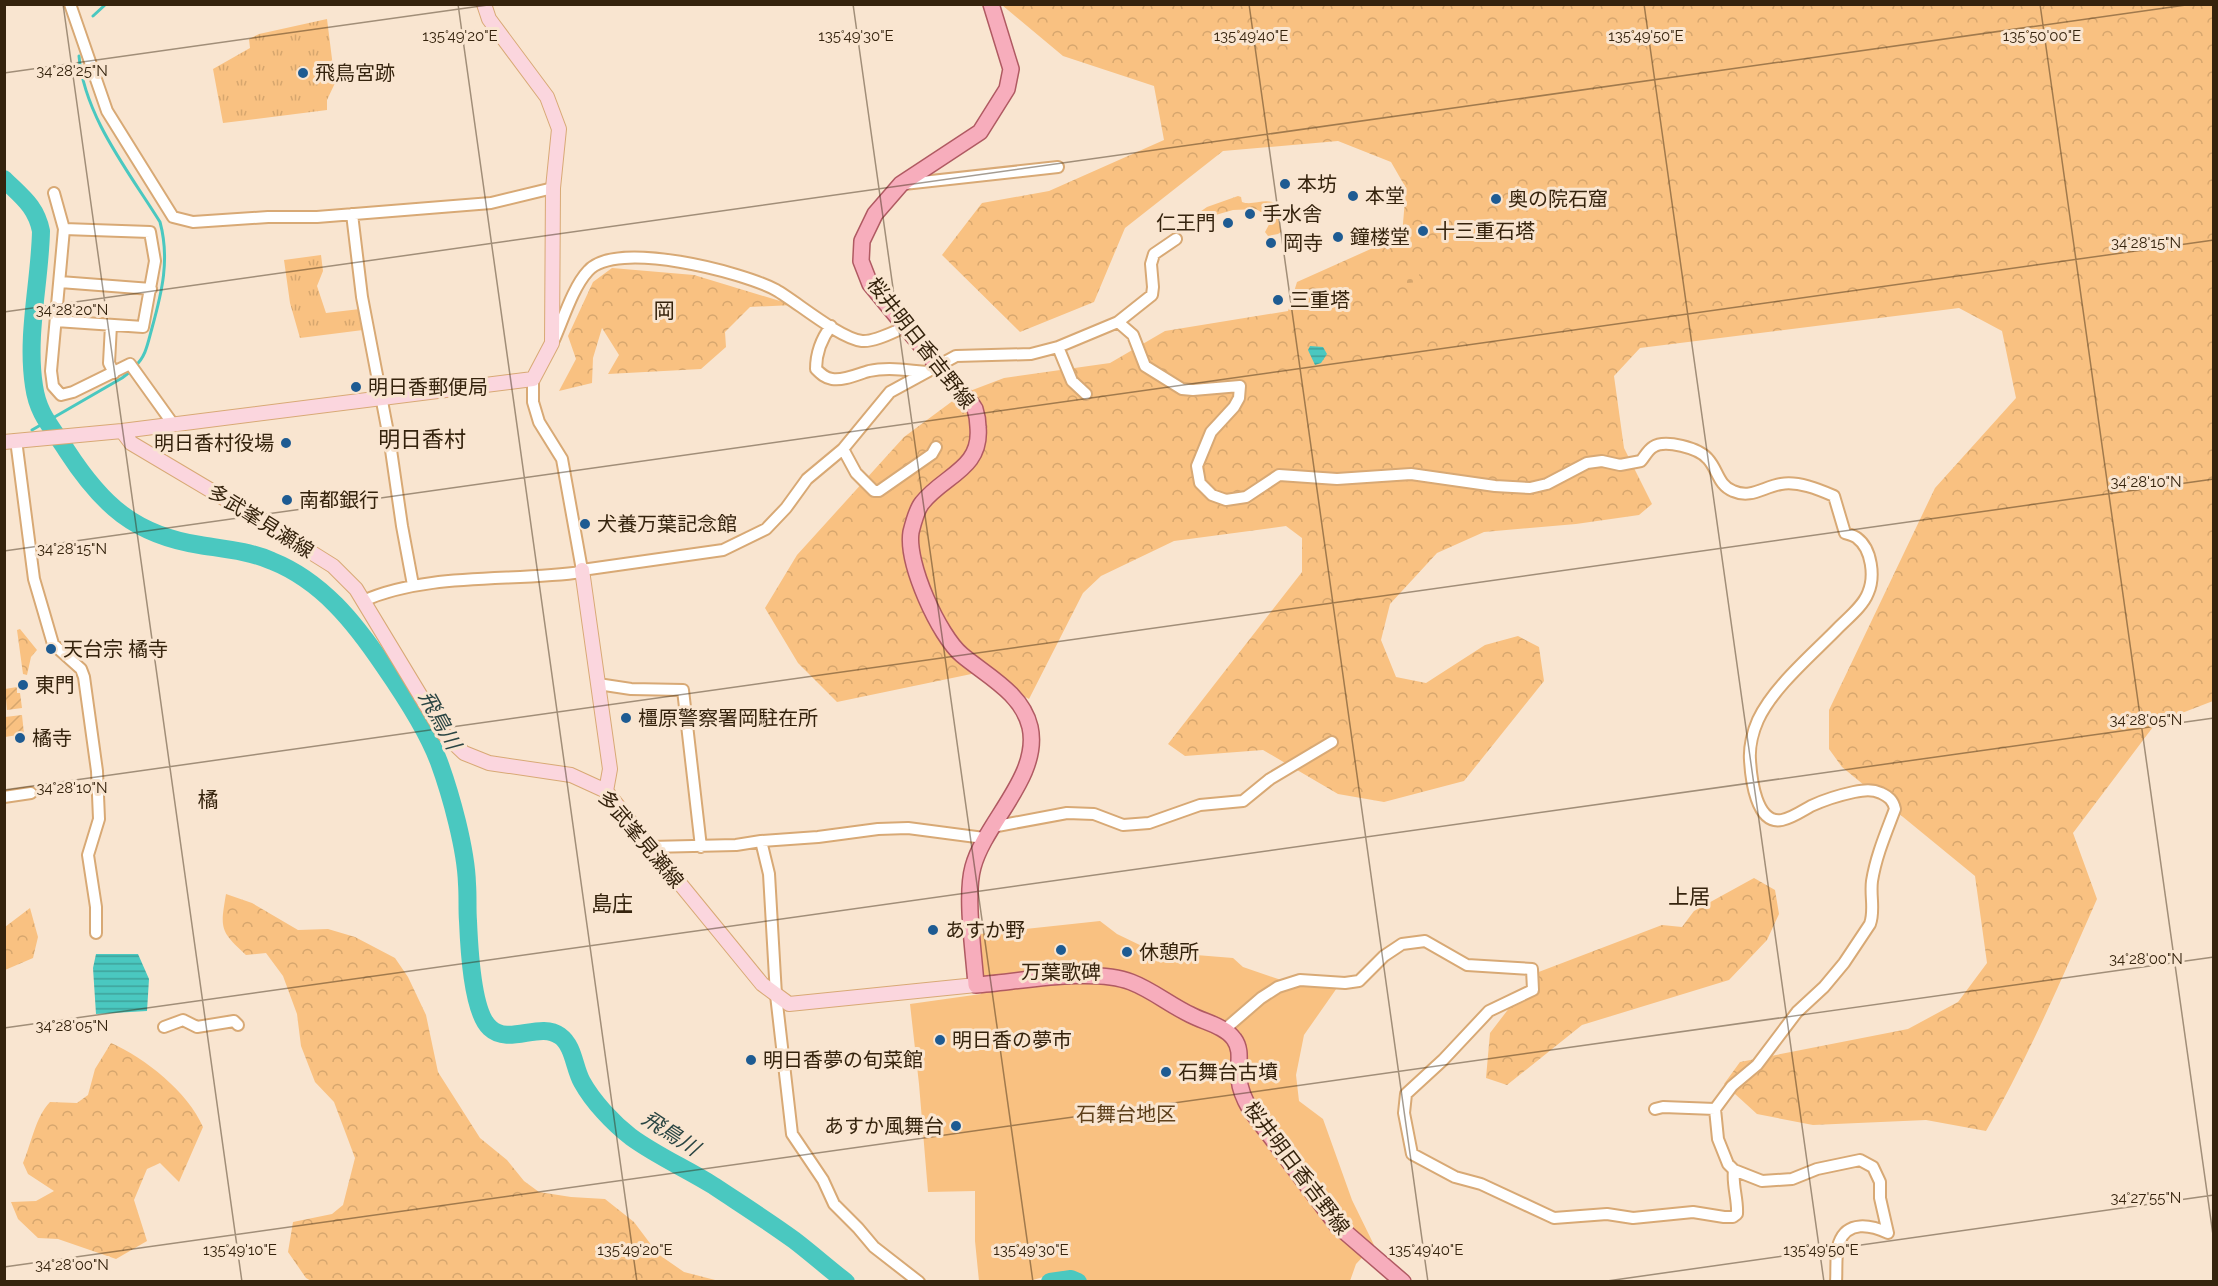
<svg xmlns="http://www.w3.org/2000/svg" width="2218" height="1286" viewBox="0 0 2218 1286" font-family="Raleway,'Noto Sans JP',sans-serif">
<style>
.grass{fill:url(#grass-tufts)}
.forest{fill:url(#forest-crowns)}
.cemetery{fill:url(#cemetery-stones)}
.park{fill:#f9c181}
.garden{fill:url(#garden-furrows)}
.water{fill:url(#water-rules)}
.lines{fill:none;stroke-linecap:round;stroke-linejoin:round}
.stream{stroke:#4ac8c0;stroke-width:3}
.river{stroke:#4ac8c0;stroke-width:18}
.street-casing{stroke:#d8a975;stroke-width:14}
.secondary-casing{stroke:#d8a975;stroke-width:16}
.primary-casing{stroke:#b05a62;stroke-width:18}
.street{stroke:#fff;stroke-width:10}
.secondary{stroke:#fbd6de;stroke-width:14}
.primary{stroke:#f7adbc;stroke-width:15}
.primary-bridge-casing{stroke:#b05a62;stroke-width:18;stroke-linecap:butt}
.primary-bridge{stroke:#f7adbc;stroke-width:15}
.ticks{fill:none;stroke:#35230d;stroke-width:1.5;stroke-opacity:0.45}
.poi-dot{fill:#1e5b92;stroke:#f9e5d0;stroke-width:2}
.labels{text-anchor:middle;dominant-baseline:central;stroke-width:6;stroke-linejoin:round;paint-order:stroke}
.poi-label{font-size:20px;fill:#35230d;stroke:#f9e5d0;text-anchor:start}
.street-label{font-size:20px;fill:#35230d;stroke:#f9e5d0}
.park-label{font-size:20px;fill:#5e401b;stroke:#f9e5d0}
.neighbourhood-label{font-size:21px;fill:#35230d;stroke:#f9e5d0}
.water-label{font-size:21px;font-style:italic;fill:#2a4543;stroke:#f9e5d0}
.quarter-label{font-size:22px;fill:#35230d;stroke:#f9e5d0}
.ticks-label{font-size:15px;text-anchor:middle;fill:#35230d;stroke:#f9e5d0;stroke-width:6;stroke-linejoin:round;paint-order:stroke}
</style>
<defs>
<pattern id="grass-tufts" width="24" height="20" patternUnits="userSpaceOnUse" patternTransform="scale(1.5)"><rect width="24" height="20" fill="#f9c181"/><path d="M3 7l-1-3M5 7V3M7 7l1-3M15 17l-1-3M17 17v-4M19 17l1-3" fill="none" stroke="#d6a66e"/></pattern>
<pattern id="forest-crowns" width="20" height="18" patternUnits="userSpaceOnUse" patternTransform="scale(1.5)"><rect width="20" height="18" fill="#f9c181"/><path d="M2 6a3 3 0 1 1 6 0M12 15a3 3 0 1 1 6 0" fill="none" stroke="#d6a66e"/></pattern>
<pattern id="cemetery-stones" width="16" height="16" patternUnits="userSpaceOnUse" patternTransform="scale(1.5)"><rect width="16" height="16" fill="#f9c181"/><path d="M2 7V4a2 2 0 0 1 4 0v3zM10 15v-3a2 2 0 0 1 4 0v3z" fill="#d6a66e"/></pattern>
<pattern id="garden-furrows" width="10" height="10" patternUnits="userSpaceOnUse" patternTransform="scale(1.5)"><rect width="10" height="10" fill="#f9c181"/><path d="M-1 1l2-2M0 10L10 0M9 11l2-2" fill="none" stroke="#d6a66e"/></pattern>
<pattern id="water-rules" width="6" height="5" patternUnits="userSpaceOnUse" patternTransform="scale(1.5)"><rect width="6" height="5" fill="#4ac8c0"/><path d="M0 2.5h6" fill="none" stroke="#3ea29a"/></pattern>
</defs>
<rect width="100%" height="100%" fill="#f9e5d0"/>
<path class="grass" d="M327,19L335,83L327,100V110L223,123L213,69L250,48L249,39L259,34Z
M321,255L323,271L317,286L326,313L360,309L363,330L300,338L290,303L284,260Z"/>
<path class="forest" d="M1002,5H2213V701L2156,723L2073,833L2097,899C2062,978 2029,1056 1986,1131L1926,1120L1813,1125L1757,1114L1724,1084L1740,1062L1908,1029L1958,1002L1987,963L1975,876L1842,767L1829,749V710L1935,488L2016,398L2002,331L1959,308L1640,348L1614,376L1624,448L1652,504L1639,515L1576,524L1484,532L1437,553L1390,604L1381,640L1396,677L1426,683L1485,645L1518,636L1539,647L1544,681L1464,781L1384,802L1338,794L1263,750L1185,756L1168,744L1302,572V538L1286,526L1174,541L1101,576L1083,593L1029,699L981,672L837,702L798,663L765,608L797,555L904,437L962,394L1004,378L1110,363L1165,331L1288,311L1297,282L1402,235L1406,188L1391,162L1338,141L1223,151L1125,228L1094,302L1020,332L942,255L982,203L1049,191L1164,140L1154,86L1063,56Z
M1238,196L1241,197L1242,202C1252,206 1264,198 1275,203L1281,232L1278,234L1268,236L1265,232L1272,219L1256,209L1233,210L1198,220L1195,219L1194,216L1207,207Z
M612,268L694,275L793,305L750,307L725,332L726,347L701,369L608,374L619,355L602,328L593,358L592,383L559,391L576,359L568,336L593,282Z
M20,629L37,650L31,657L27,675L23,674L17,630Z
M1754,878L1775,890L1779,914L1767,940L1729,980L1582,1025L1507,1085L1486,1078L1490,1033L1536,973L1662,925L1682,927L1694,911Z
M226,894L252,903L298,930L328,929L355,937L395,958L408,977L426,1015L438,1072L480,1138L507,1160L524,1181L539,1192L571,1197L605,1199L634,1222L658,1254L684,1272L719,1281L313,1282L306,1278L288,1252L293,1222L332,1214L343,1205L355,1158L334,1102L315,1082L301,1046L297,1014L283,976L266,953L246,955C220,931 220,929 226,894Z
M30,908L38,937L33,958L5,970V927Z
M111,1043C145,1058 188,1092 203,1127L179,1182L160,1163L147,1169L134,1200L147,1241L116,1259L58,1239L38,1238L18,1219L11,1202L36,1201L54,1191L28,1174L23,1163C32,1142 35,1118 50,1102L77,1103L88,1095L95,1069Z"/>
<path class="cemetery" d="M1418,267L1420,282L1407,283L1406,269Z"/>
<path class="park" d="M1100,921L1117,934L1146,948L1183,947L1196,955L1233,958L1243,967L1284,981L1339,985L1304,1035L1296,1075L1299,1101L1323,1119L1352,1200L1374,1245L1356,1264L1350,1281L1090,1282L1075,1274H1054L1029,1281H979L975,1241V1191L928,1192L919,1084L910,1004L981,994L978,945L980,934Z"/>
<path class="garden" d="M17,687V693H20L22,708L7,710L5,689Z
M22,715L24,734L5,737V717Z"/>
<path class="water" d="M1310,346L1323,347L1327,354L1321,363L1315,365L1308,350Z
M96,954H138L149,979L147,1011L96,1014L93,968Z"/>
<g class="lines">
<path class="stream" d="M93,16L106,4
M79,56C84,116 129,172 160,222C170,259 162,292 152,328C148,342 146,357 135,366
M32,430L122,378L131,371"/>
<path class="river" d="M4,179C22,197 36,206 41,231C40,282 26,335 34,386C38,415 52,427 67,451C102,505 135,535 200,545C225,549 249,551 272,561C322,581 355,623 384,666C402,692 428,732 439,762C451,795 466,849 467,884C468,897 467,909 468,921C469,945 472,1012 490,1028C509,1046 540,1021 560,1036C574,1046 574,1068 582,1082C593,1102 613,1123 631,1137C657,1156 687,1169 714,1186C741,1204 768,1221 794,1240C811,1253 828,1268 846,1282
M1050,1282L1071,1279L1078,1282"/>
<defs>
<path id="street" d="M70,4L107,111L173,217L193,222L268,217H317L491,203L553,188
M904,184L1058,167
M54,193L64,229L51,371L53,386L61,395L73,392L130,364L173,424
M352,214L362,297L390,443L402,526L413,585
M60,282L151,289
M56,321L143,327L155,261L150,232L64,229
M1118,322L1133,335L1145,366L1182,389L1193,390L1240,386L1239,398L1234,407L1211,432L1197,466L1200,483L1212,495L1226,500L1246,497L1279,475L1337,479L1411,474L1495,486L1530,488L1547,484L1587,463L1602,461L1620,465L1641,461C1645,456 1648,450 1653,447C1665,439 1699,448 1708,459C1718,470 1718,485 1733,491C1751,499 1763,487 1781,484C1798,481 1818,489 1834,496L1845,533C1848,534 1855,536 1857,538C1872,549 1875,577 1868,593C1863,606 1849,617 1839,627C1813,654 1774,686 1758,720C1753,731 1749,747 1750,760C1751,778 1756,825 1782,820C1792,818 1802,811 1811,806C1824,800 1840,795 1854,792C1864,790 1872,789 1881,793C1889,797 1893,800 1895,809C1886,833 1876,856 1872,881C1870,896 1875,910 1870,924L1844,963L1824,987L1797,1012L1757,1065L1732,1086L1715,1109L1718,1139L1728,1164L1734,1170L1762,1181L1792,1179L1817,1169L1860,1160L1873,1167L1880,1182V1198L1888,1233C1871,1225 1847,1220 1839,1243C1835,1254 1837,1270 1836,1282
M111,325L109,363L114,373
M831,326C822,338 816,353 816,369C821,374 825,378 832,379C844,381 858,374 869,371C887,367 908,370 926,372
M554,340C563,320 573,287 588,271C615,239 743,272 776,290C797,302 839,338 862,341C875,342 893,332 905,327
M1058,347L1072,381L1086,394
M533,379V402L539,422L562,459L582,570L723,550L766,529L786,508L807,479L843,449L890,392L956,356L1031,354L1058,347L1118,322L1152,295L1153,287L1151,264L1154,254L1176,239
M16,440L34,579L44,613L53,644L81,669L84,677L97,771L99,819L88,855L96,907V933
M843,449L856,473L874,491H879L932,454L936,447
M363,601C428,572 512,582 582,572
M598,684L631,689L683,690L701,847
M4,797L31,793
M992,827L1067,813L1094,814L1123,825L1149,823L1200,805L1243,801L1270,779L1332,742
M761,841L769,874L776,995L792,1134L823,1180L834,1204L858,1228L874,1247L919,1282
M650,847L736,845L761,841L818,837L878,829L908,828L984,838
M164,1027L183,1020L197,1027L234,1021L238,1025
M1224,1030L1261,998L1278,987L1300,980L1345,983L1359,981L1384,956L1402,944L1425,941L1467,965L1532,969L1533,990L1489,1011L1443,1060L1406,1094L1404,1113L1412,1154L1455,1177L1481,1184L1554,1218L1607,1214L1633,1218L1693,1212L1724,1217H1733L1737,1214C1738,1199 1732,1185 1734,1170
M1655,1109L1663,1107L1715,1109"/>
<path id="secondary" d="M122,431L131,443L237,506L333,566L356,589L443,733L464,753L489,763L571,775L606,791L650,847L762,984L789,1004L976,985
M4,442L122,431L533,379L552,343L553,188L559,129L547,97L489,19L484,4
M582,570L610,769L606,791"/>
<path id="primary" d="M932,359L870,284L861,261L862,241L875,214L901,184L980,132L1007,89L1011,69L991,4
M951,382C959,390 970,400 975,409C977,415 978,422 978,427C982,469 944,475 922,503C917,509 913,524 911,532C906,563 939,636 962,655C987,676 1022,693 1030,727C1041,776 985,822 973,867C965,896 974,954 976,985C1018,982 1093,967 1131,982C1152,990 1170,1005 1191,1015C1204,1022 1225,1026 1234,1039C1243,1051 1237,1065 1239,1079C1240,1090 1244,1099 1250,1109L1337,1225L1403,1282"/>
</defs>
<use href="#street" class="street-casing"/>
<use href="#secondary" class="secondary-casing"/>
<use href="#primary" class="primary-casing"/>
<use href="#street" class="street"/>
<use href="#secondary" class="secondary"/>
<use href="#primary" class="primary"/>
<defs>
<path id="primary-bridge" d="M932,359L951,382"/>
</defs>
<use href="#primary-bridge" class="primary-bridge-casing"/>
<use href="#primary-bridge" class="primary-bridge"/>
</g>
<path class="ticks" d="M63,4L242,1282M458,4L637,1282M853,4L1033,1282M1249,4L1428,1282M1644,4L1824,1282M2040,4L2214,1242M4,73L495,4M4,312L2193,4M4,551L2214,240M4,790L2214,479M4,1028L2214,718M4,1267L2214,957M1600,1282L2214,1195"/>
<g class="poi-dot">
<circle cx="303" cy="73" r="6"/>
<circle cx="1285" cy="184" r="6"/>
<circle cx="1353" cy="196" r="6"/>
<circle cx="1496" cy="199" r="6"/>
<circle cx="1250" cy="214" r="6"/>
<circle cx="1228" cy="223" r="6"/>
<circle cx="1423" cy="231" r="6"/>
<circle cx="1338" cy="237" r="6"/>
<circle cx="1271" cy="243" r="6"/>
<circle cx="1278" cy="300" r="6"/>
<circle cx="356" cy="387" r="6"/>
<circle cx="286" cy="443" r="6"/>
<circle cx="287" cy="500" r="6"/>
<circle cx="585" cy="524" r="6"/>
<circle cx="51" cy="649" r="6"/>
<circle cx="23" cy="685" r="6"/>
<circle cx="626" cy="718" r="6"/>
<circle cx="20" cy="738" r="6"/>
<circle cx="933" cy="930" r="6"/>
<circle cx="1061" cy="950" r="6"/>
<circle cx="1127" cy="952" r="6"/>
<circle cx="940" cy="1040" r="6"/>
<circle cx="751" cy="1060" r="6"/>
<circle cx="1166" cy="1072" r="6"/>
<circle cx="956" cy="1126" r="6"/>
</g>
<g class="labels">
<g class="poi-label">
<text x="315" y="73">飛鳥宮跡</text>
<text x="1297" y="184">本坊</text>
<text x="1365" y="196">本堂</text>
<text x="1508" y="199">奥の院石窟</text>
<text x="1262" y="214">手水舎</text>
<text x="1216" y="223" text-anchor="end">仁王門</text>
<text x="1435" y="231">十三重石塔</text>
<text x="1350" y="237">鐘楼堂</text>
<text x="1283" y="243">岡寺</text>
<text x="1290" y="300">三重塔</text>
<text x="368" y="387">明日香郵便局</text>
<text x="274" y="443" text-anchor="end">明日香村役場</text>
<text x="299" y="500">南都銀行</text>
<text x="597" y="524">犬養万葉記念館</text>
<text x="63" y="649">天台宗 橘寺</text>
<text x="35" y="685">東門</text>
<text x="638" y="718">橿原警察署岡駐在所</text>
<text x="32" y="738">橘寺</text>
<text x="945" y="930">あすか野</text>
<text x="1139" y="952">休憩所</text>
<text x="1061" y="972" text-anchor="middle">万葉歌碑</text>
<text x="952" y="1040">明日香の夢市</text>
<text x="763" y="1060">明日香夢の旬菜館</text>
<text x="1178" y="1072">石舞台古墳</text>
<text x="944" y="1126" text-anchor="end">あすか風舞台</text>
</g>
<g class="street-label">
<text transform="translate(921 343) rotate(52)">桜井明日香吉野線</text>
<text transform="translate(261 521) rotate(32)">多武峯見瀬線</text>
<text transform="translate(641 839) rotate(50)">多武峯見瀬線</text>
<text transform="translate(1297 1168) rotate(53)">桜井明日香吉野線</text>
</g>
<g class="park-label">
<text x="1126" y="1114">石舞台地区</text>
</g>
<g class="neighbourhood-label">
<text x="664" y="310">岡</text>
<text x="208" y="799">橘</text>
<text x="1689" y="896">上居</text>
<text x="612" y="903">島庄</text>
</g>
<g class="water-label">
<text transform="translate(440 720) rotate(61)">飛鳥川</text>
<text transform="translate(671 1133) rotate(33)">飛鳥川</text>
</g>
<g class="quarter-label">
<text x="422" y="439">明日香村</text>
</g>
</g>
<g class="ticks-label">
<text x="460" y="41">135°49'20"E</text>
<text x="856" y="41">135°49'30"E</text>
<text x="1251" y="41">135°49'40"E</text>
<text x="1646" y="41">135°49'50"E</text>
<text x="2042" y="41">135°50'00"E</text>
<text x="72" y="76">34°28'25"N</text>
<text x="2146" y="248">34°28'15"N</text>
<text x="72" y="315">34°28'20"N</text>
<text x="2146" y="487">34°28'10"N</text>
<text x="72" y="554">34°28'15"N</text>
<text x="2146" y="725">34°28'05"N</text>
<text x="72" y="793">34°28'10"N</text>
<text x="2146" y="964">34°28'00"N</text>
<text x="72" y="1031">34°28'05"N</text>
<text x="2146" y="1203">34°27'55"N</text>
<text x="240" y="1255">135°49'10"E</text>
<text x="635" y="1255">135°49'20"E</text>
<text x="1031" y="1255">135°49'30"E</text>
<text x="1426" y="1255">135°49'40"E</text>
<text x="1821" y="1255">135°49'50"E</text>
<text x="72" y="1270">34°28'00"N</text>
</g>
<rect width="2218" height="1286" fill="none" stroke="#35230d" stroke-width="12"/>
</svg>
